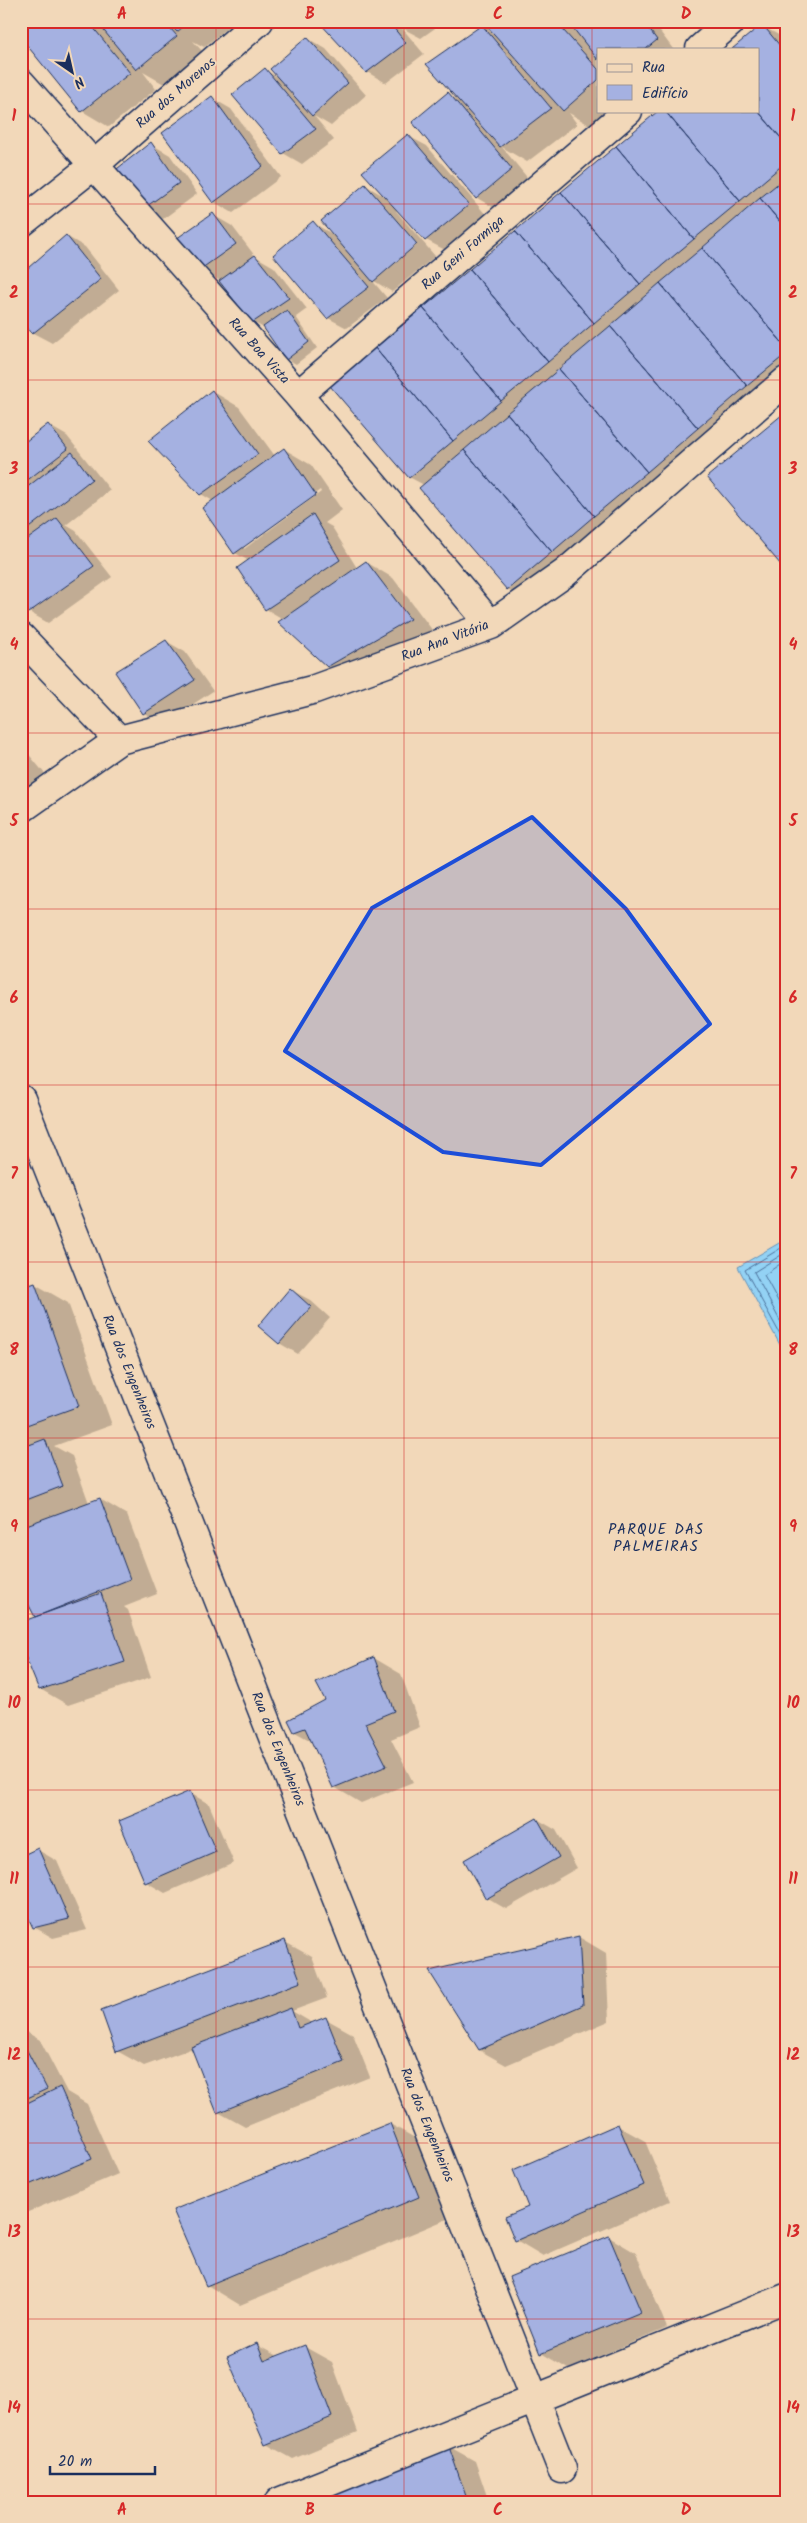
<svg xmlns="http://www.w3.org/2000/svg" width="807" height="2523" viewBox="0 0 807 2523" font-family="Kalam,sans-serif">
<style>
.water{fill:#93d2f4;stroke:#6391b8}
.shadow{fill:#0003;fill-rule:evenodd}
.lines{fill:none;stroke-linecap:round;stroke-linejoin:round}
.shore{stroke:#4b709a;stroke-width:1}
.building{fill:#a5b1e1;stroke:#1b2f5e}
.street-casing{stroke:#1b2f5e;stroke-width:31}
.street{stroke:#f2d8b9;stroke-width:28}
.marked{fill:#1d4ed8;fill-opacity:0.2;stroke:#1d4ed8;stroke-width:4;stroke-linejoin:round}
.grid{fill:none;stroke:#d62828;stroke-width:1;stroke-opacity:0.55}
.labels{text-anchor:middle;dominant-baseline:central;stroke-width:4;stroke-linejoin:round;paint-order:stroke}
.street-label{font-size:14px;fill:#1b2f5e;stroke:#f2d8b9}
.neighbourhood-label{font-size:15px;letter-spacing:1px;fill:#1b2f5e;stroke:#f2d8b9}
.neatline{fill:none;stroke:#d62828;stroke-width:2}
.grid-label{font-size:16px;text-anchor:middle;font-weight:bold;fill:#d62828}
</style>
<rect width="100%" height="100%" fill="#f2d8b9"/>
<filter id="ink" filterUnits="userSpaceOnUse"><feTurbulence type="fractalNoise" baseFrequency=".02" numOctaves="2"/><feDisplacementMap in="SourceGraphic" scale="10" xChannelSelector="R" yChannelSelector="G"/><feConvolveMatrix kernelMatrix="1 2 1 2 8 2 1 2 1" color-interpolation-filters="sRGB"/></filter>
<g filter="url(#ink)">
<path class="water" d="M786,1239V1356L738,1267Z"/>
<path class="shadow" d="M21,21H235L204,47L193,41L203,52L164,84L143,72L156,89L109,127L82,111Z
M319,21H445L421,38L402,28L424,54L386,83L367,72Z
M479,21H567L574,29L584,21H652L673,49H598V111H607L591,126L569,113L577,124L527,162L502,147L530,181L496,209L477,198L414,122L448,94L460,101L428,64L484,25Z
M762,26L786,39V392L534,605L507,589L424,485L409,477L758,111Z
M307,38L326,49L366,95L331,126L314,116L334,140L302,164L283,153L234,95L265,70L279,78Z
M212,98L231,109L281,177L233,213L214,202Z
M408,136L427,146L487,216L445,250L426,240L398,209L396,211L435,256L392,292L371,279L387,298L347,328L328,318L313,223L334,235L365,185L387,198Z
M151,144L170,155L197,194L163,219L144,208Z
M213,215L232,226L255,256L274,267L307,309L296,317L317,348L296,364L287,359L267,330L253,322L219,280L199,270Z
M66,236L85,247L119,290L52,343L33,333Z
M212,391L239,407L275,456L284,449L311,465L342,510L325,523L332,527L357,568L366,562L393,578L436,635L355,682L328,666L283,619L266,609L249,561L235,553L204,508L213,501L201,494ZM320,490L321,492L244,549V546Z
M48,425L67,436L110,490L66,525L76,531L112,577L48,623L29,612L21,603V446Z
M166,641L185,652L213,691L163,724L144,713Z
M21,745L60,792L21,820Z
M35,1284L68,1303L112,1425L54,1446L72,1456L89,1503L100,1499L127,1515L157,1594L124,1607L128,1610L151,1677L68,1705L40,1689L36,1617L21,1588V1289Z
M291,1290L310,1300L330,1318L298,1354L279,1343Z
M374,1658L401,1674L420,1727L391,1739L413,1782L361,1803L334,1787L313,1742L295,1732Z
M190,1793L209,1804L234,1863L165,1893L146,1882Z
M537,1819L556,1830L577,1868L506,1909L487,1898Z
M38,1850L57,1861L87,1930L53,1938L34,1927Z
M579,1937L606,1953L609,2021L506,2065L479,2050Z
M285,1942L312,1957L327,1998L292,2011L314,2024L326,2019L353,2034L370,2077L245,2127L218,2112L193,2048L144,2066L117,2051Z
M21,2029L40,2040L67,2092L87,2104L118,2174L21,2215Z
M390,2124L424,2143L452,2217L240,2305L207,2285Z
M618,2126L645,2141L670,2201L543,2256L516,2240L530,2207Z
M609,2237L636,2253L667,2328L568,2369L541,2353Z
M257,2345L279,2357L305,2347L332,2362L358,2432L293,2459L266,2444Z
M448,2446L475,2461L489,2502H316Z"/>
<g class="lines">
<path class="shore" d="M786,1245L745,1270L786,1345
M786,1252L754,1272L786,1332
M786,1260L764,1275L786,1316"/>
</g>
<path class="building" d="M21,21H88L130,73L81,112L21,38Z
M96,21H164L177,36L136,70Z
M167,21H190L177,32Z
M318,21H388L406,43L366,73Z
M488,21H555L598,69V80L563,111L485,24Z
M582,21H643L657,40L646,49H598V60L573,28Z
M762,24L786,53V144L758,111V49H732Z
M482,25L551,108L500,147L426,64Z
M307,37L348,83L312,116L270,69Z
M265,68L316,129L282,154L232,95Z
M448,92L512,169L476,199L412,122Z
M212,96L263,166L213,203L162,133Z
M658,111H665L740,201L694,239L616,146Z
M665,111H758L786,144V162L740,201Z
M408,134L469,205L425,241L362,172Z
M151,142L179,183L143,209L113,172Z
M616,146L694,239L640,284L561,192Z
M786,177V229L760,198Z
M365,184L417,244L373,282L321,221Z
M561,192L640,284L594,323L515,231Z
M760,198L786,229V347L702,248Z
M213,213L236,244L198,271L173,241Z
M313,221L369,287L327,319L273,255Z
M515,231L594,323L548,362L470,269Z
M66,235L101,279L32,334L21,322V274Z
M702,248L786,347V354L747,386L660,283Z
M255,255L289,298L252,323L219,281Z
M470,269L548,362L501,401L423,308Z
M660,283L747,386L698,428L610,326Z
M423,308L501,401L453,441L375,348Z
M287,310L309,342L286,360L263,327Z
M610,326L698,428L647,472L559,369Z
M375,348L453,441L409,478L330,386Z
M559,369L647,472L594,516L507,413Z
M212,390L258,454L200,495L148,441Z
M507,413L594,516L552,552L464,450Z
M783,414L786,417V571L707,477Z
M48,424L68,449L21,485V445Z
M284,448L316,495L234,554L202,508Z
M464,450L552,552L507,590L419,488Z
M72,452L92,479L21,534V492Z
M313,514L340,560L265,610L237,568Z
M57,518L94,566L28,613L21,605V544Z
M366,561L410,619L327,667L278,622Z
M166,640L195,680L143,714L115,672Z
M35,1283L79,1406L21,1427V1288Z
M290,1288L311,1307L279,1344L258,1326Z
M45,1439L63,1486L21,1502V1448Z
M100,1498L130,1579L35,1617L21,1590V1527Z
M101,1593L125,1662L39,1690L21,1646V1622Z
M374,1657L394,1711L365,1723L387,1766L333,1788L305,1728L294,1732L288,1720L325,1700L316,1683Z
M190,1791L216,1852L145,1883L119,1821Z
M537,1818L559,1857L486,1899L464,1860Z
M38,1848L69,1919L33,1928L21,1902V1856Z
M579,1936L583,2005L479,2050L429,1971Z
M285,1940L301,1982L116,2052L101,2010Z
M291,2008L298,2028L326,2017L344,2062L217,2113L191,2047Z
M21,2039L47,2089L21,2101Z
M60,2087L92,2159L21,2188V2106Z
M390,2123L419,2197L206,2286L173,2210Z
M618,2124L644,2185L515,2241L505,2217L528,2207L513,2170Z
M609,2236L641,2312L540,2354L509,2277Z
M257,2343L264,2361L305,2345L332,2417L265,2445L227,2357Z
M448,2444L468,2502H313Z"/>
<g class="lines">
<defs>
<path id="street" d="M700,49L732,21
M21,83L298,395L491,625
M21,223L94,165L259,21
M298,395L628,111
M21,637L119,740L21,809
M119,740L312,690L491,625L565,573L786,381
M21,1099L562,2469
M279,2502L786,2298"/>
</defs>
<use href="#street" class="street-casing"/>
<use href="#street" class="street"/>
</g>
</g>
<path class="marked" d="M532,817L626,909L710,1024L541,1165L443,1152L285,1051L372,908Z"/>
<path class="grid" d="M216,21V2502M404,21V2502M592,21V2502M21,204H786M21,380H786M21,556H786M21,733H786M21,909H786M21,1085H786M21,1262H786M21,1438H786M21,1614H786M21,1790H786M21,1967H786M21,2143H786M21,2319H786"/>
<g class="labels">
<g class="street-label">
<text transform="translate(176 93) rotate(-41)">Rua dos Morenos</text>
<text transform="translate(463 253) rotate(-41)">Rua Geni Formiga</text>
<text transform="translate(259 351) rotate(48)">Rua Boa Vista</text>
<text transform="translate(445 641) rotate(-21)">Rua Ana Vitória</text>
<text transform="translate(129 1372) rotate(68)">Rua dos Engenheiros</text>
<text transform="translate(278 1749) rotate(68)">Rua dos Engenheiros</text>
<text transform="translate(427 2125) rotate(68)">Rua dos Engenheiros</text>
</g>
<g class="neighbourhood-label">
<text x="656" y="1530">PARQUE DAS<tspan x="656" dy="17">PALMEIRAS</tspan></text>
</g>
</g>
<rect width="807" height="2523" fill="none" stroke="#f2d8b9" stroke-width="55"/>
<rect x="597" y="48" width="162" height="65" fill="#f2d8b9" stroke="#9c9495"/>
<rect x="607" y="64" width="25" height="8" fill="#f2d8b9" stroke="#9c9495"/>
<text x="642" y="72" font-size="15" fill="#1b2f5e">Rua</text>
<rect x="607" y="85" width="25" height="15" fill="#a5b1e1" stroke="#9c9495"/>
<text x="642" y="98" font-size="15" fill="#1b2f5e">Edifício</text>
<g transform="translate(72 72) rotate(146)" stroke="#f2d8b9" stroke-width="4" paint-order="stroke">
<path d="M0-4L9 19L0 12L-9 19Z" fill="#1b2f5e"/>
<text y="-8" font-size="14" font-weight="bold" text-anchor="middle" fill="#1b2f5e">N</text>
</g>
<path d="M50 2466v8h105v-8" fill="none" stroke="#1b2f5e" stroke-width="2.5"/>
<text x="58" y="2466" font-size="15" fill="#1b2f5e" stroke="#f2d8b9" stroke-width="4" paint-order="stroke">20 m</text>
<rect x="28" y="28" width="752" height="2468" class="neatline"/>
<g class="grid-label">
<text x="122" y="19">A</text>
<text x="310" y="19">B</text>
<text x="498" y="19">C</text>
<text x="686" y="19">D</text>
<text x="14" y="121">1</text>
<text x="793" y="121">1</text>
<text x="14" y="298">2</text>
<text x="793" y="298">2</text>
<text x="14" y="474">3</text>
<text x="793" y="474">3</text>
<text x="14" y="650">4</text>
<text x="793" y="650">4</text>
<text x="14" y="826">5</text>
<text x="793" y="826">5</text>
<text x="14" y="1003">6</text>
<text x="793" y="1003">6</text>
<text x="14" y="1179">7</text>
<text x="793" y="1179">7</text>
<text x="14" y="1355">8</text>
<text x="793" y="1355">8</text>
<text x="14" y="1532">9</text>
<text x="793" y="1532">9</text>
<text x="14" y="1708">10</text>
<text x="793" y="1708">10</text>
<text x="14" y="1884">11</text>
<text x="793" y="1884">11</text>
<text x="14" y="2060">12</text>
<text x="793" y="2060">12</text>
<text x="14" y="2237">13</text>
<text x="793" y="2237">13</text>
<text x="14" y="2413">14</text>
<text x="793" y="2413">14</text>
<text x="122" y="2515">A</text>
<text x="310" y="2515">B</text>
<text x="498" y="2515">C</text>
<text x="686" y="2515">D</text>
</g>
</svg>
